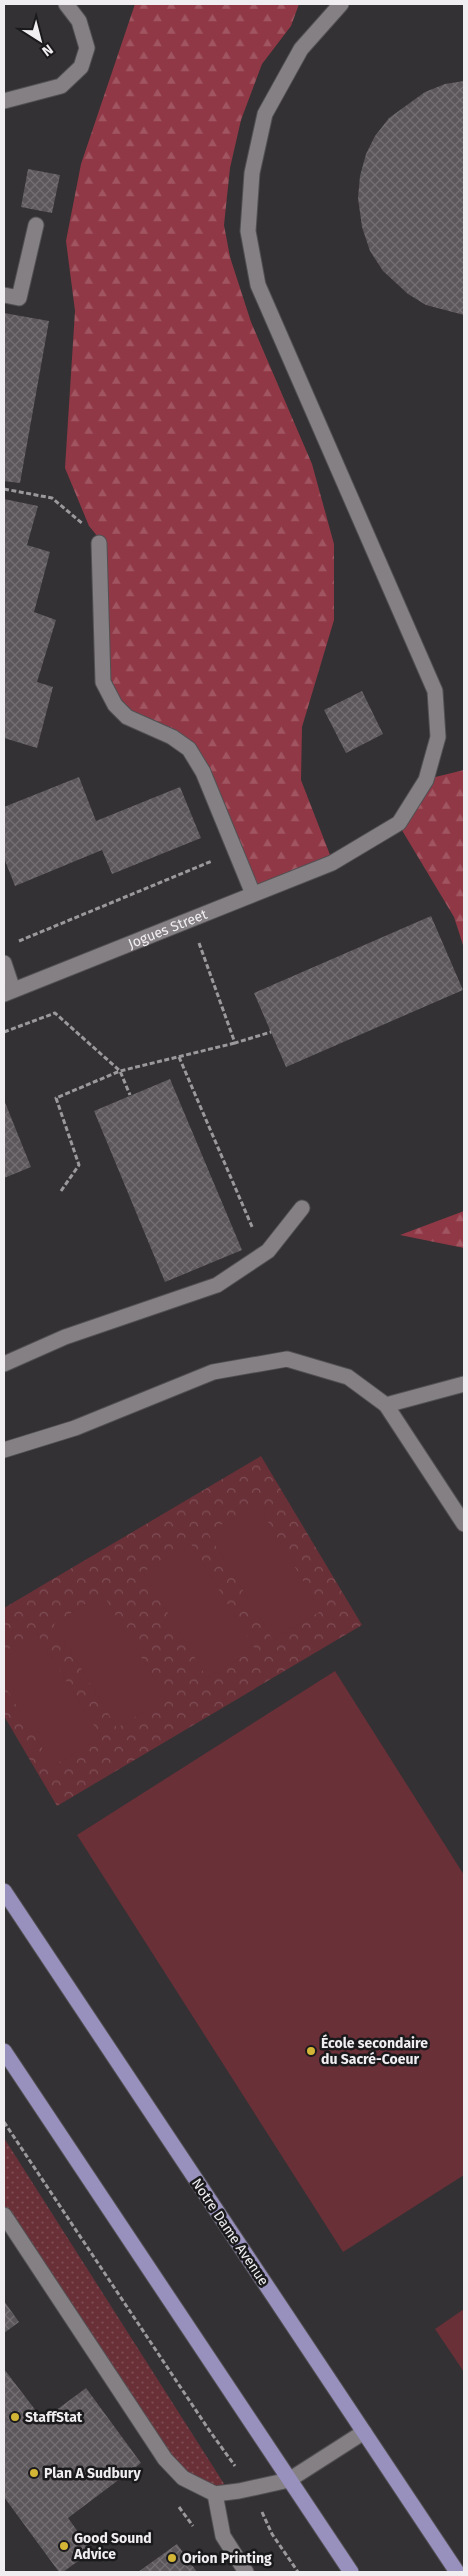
<svg xmlns="http://www.w3.org/2000/svg" width="468" height="2576" viewBox="0 0 468 2576" font-family="'Fira Sans',sans-serif">
<style>
.grass{fill:url(#grass-dots)}
.forest{fill:url(#forest-firs)}
.park{fill:url(#park-crowns)}
.pitch{fill:#693038}
.building{fill:url(#building-cross-hatch)}
.lines{fill:none;stroke-linecap:round;stroke-linejoin:round}
.minor-casing{stroke:#525053;stroke-width:17}
.major-casing{stroke:#525053;stroke-width:17}
.path{stroke:#9b999c;stroke-width:3;stroke-dasharray:5 2.5;stroke-linecap:butt}
.minor{stroke:#848084;stroke-width:15}
.major{stroke:#9890bd;stroke-width:15}
.poi-dot{fill:#d3b635;stroke:#1a191b;stroke-width:2}
.labels{text-anchor:middle;dominant-baseline:central;stroke-width:5;stroke-linejoin:round;paint-order:stroke}
.street-label{font-size:14px;fill:#f0eef1;stroke:#1a191b}
.poi-label{font-size:14px;font-weight:bold;fill:#f0eef1;stroke:#1a191b;text-anchor:start}
</style>
<defs>
<pattern id="grass-dots" width="8" height="8" patternUnits="userSpaceOnUse" patternTransform="scale(1.25)"><rect width="8" height="8" fill="#693038"/><path d="M2 2h.1M6 6h.1" fill="none" stroke="#7f4e55" stroke-width="1.8" stroke-linecap="round"/></pattern>
<pattern id="forest-firs" width="22" height="20" patternUnits="userSpaceOnUse" patternTransform="scale(1.25)"><rect width="22" height="20" fill="#903846"/><path d="M5 1l3.5 6h-7zM16 11l3.5 6h-7z" fill="#a05561"/></pattern>
<pattern id="park-crowns" width="20" height="18" patternUnits="userSpaceOnUse" patternTransform="scale(1.25)"><rect width="20" height="18" fill="#693038"/><path d="M2 6a3 3 0 1 1 6 0M12 15a3 3 0 1 1 6 0" fill="none" stroke="#7f4e55"/></pattern>
<pattern id="building-cross-hatch" width="8" height="8" patternUnits="userSpaceOnUse" patternTransform="scale(1.25)"><rect width="8" height="8" fill="#5c575a"/><path d="M0 0l8 8M0 8l8-8" fill="none" stroke="#746f72"/></pattern>
</defs>
<rect width="100%" height="100%" fill="#333134"/>
<path class="grass" d="M4,2138L228,2490L184,2476L4,2210Z"/>
<path class="forest" d="M135,4H299L291,26L262,64L241,120L230,168L224,225L230,257L251,322L312,464L334,544V620L302,727L301,780L332,860L255,890L193,748L131,715L108,680L103,543L89,526L65,468L75,311L66,241L81,164Z
M464,770V948L454,917L397,822L423,780Z
M464,1211V1248L400,1235Z"/>
<path class="park" d="M261,1456L362,1625L57,1806L4,1716V1608Z"/>
<path class="pitch" d="M257,1503L321,1611L273,1640L208,1533Z
M191,1544L255,1649L207,1678L143,1572Z
M102,1593L166,1698L117,1728L54,1624Z
M36,1632L101,1737L53,1766L4,1685V1652Z
M335,1671L464,1875V2175L343,2252L77,1835Z
M464,2309V2372L435,2329Z"/>
<path class="building" d="M464,81V315L426,305L408,294L383,271L370,251L362,227L358,198L360,176L366,154L375,136L389,118L425,92L445,84Z
M28,169L60,175L52,213L21,207Z
M4,313L49,321L20,483L4,481Z
M4,499L38,506L27,545L50,552L34,612L56,620L37,682L53,687L37,748L4,738Z
M362,691L383,734L346,753L324,710Z
M79,777L96,821L180,787L201,838L112,874L102,850L15,886L4,858V807Z
M431,916L463,990L286,1067L254,993Z
M170,1079L242,1250L165,1282L94,1111Z
M4,1100L31,1167L4,1178Z
M4,2301L19,2322L4,2333Z
M4,2369L43,2420L86,2388L141,2463L68,2518L92,2551L63,2572H59L4,2497Z
M177,2544L197,2572H138Z"/>
<g class="lines">
<defs>
<g id="minor">
<path d="M4,101L61,86L81,67L87,48L79,21L66,4"/>
<path d="M4,295L19,298L36,225"/>
<path d="M99,543L103,682L115,705L127,717L172,737L189,749L203,772L253,894"/>
<path d="M4,963L13,990"/>
<path id="s1" d="M4,994L332,863L399,823L426,780L438,737L435,691L258,285L248,231L252,173L265,114L301,49L341,4"/>
<path d="M4,1364L65,1337L217,1285L268,1251L302,1208"/>
<path d="M386,1405L464,1384"/>
<path d="M4,1450L75,1428L213,1372L287,1359L348,1377L386,1405L464,1524"/>
<path d="M4,2215L165,2459L183,2478L215,2494L239,2491L289,2480L364,2432"/>
<path d="M215,2494L223,2536L246,2572"/>
</g>
<path id="major" d="M4,1891L457,2572
M4,2051L351,2572"/>
</defs>
<use href="#minor" class="minor-casing"/>
<use href="#major" class="major-casing"/>
<path class="path" d="M4,489L52,498L83,524
M19,941L212,861
M199,943L235,1043L271,1032
M4,1032L55,1013L120,1071L130,1095
M179,1057L253,1229
M61,1191L79,1165L56,1098L120,1071L235,1043
M4,2122L209,2430L235,2466
M179,2507L193,2526
M262,2512L272,2534L298,2572"/>
<use href="#minor" class="minor"/>
<use href="#major" class="major"/>
</g>
<g class="poi-dot">
<circle cx="311" cy="2051" r="5"/>
<circle cx="15" cy="2417" r="5"/>
<circle cx="34" cy="2473" r="5"/>
<circle cx="64" cy="2546" r="5"/>
<circle cx="172" cy="2558" r="5"/>
</g>
<g class="labels">
<g class="street-label">
<text stroke="none"><textPath href="#s1" startOffset="176">Jogues Street</textPath></text>
<text transform="translate(230 2232) rotate(56)">Notre Dame Avenue</text>
</g>
<g class="poi-label">
<text x="321" y="2043">École secondaire<tspan x="321" dy="16">du Sacré-Coeur</tspan></text>
<text x="25" y="2417">StaffStat</text>
<text x="44" y="2473">Plan A Sudbury</text>
<text x="74" y="2538">Good Sound<tspan x="74" dy="16">Advice</tspan></text>
<text x="182" y="2558">Orion Printing</text>
</g>
</g>
<rect width="468" height="2576" fill="none" stroke="#f0eef1" stroke-width="10"/>
<g transform="translate(40 40) rotate(144)" stroke="#1a191b" stroke-width="4" paint-order="stroke">
<path d="M0-4L9 19L0 12L-9 19Z" fill="#f0eef1"/>
<text y="-8" font-size="14" font-weight="bold" text-anchor="middle" fill="#f0eef1">N</text>
</g>
</svg>
